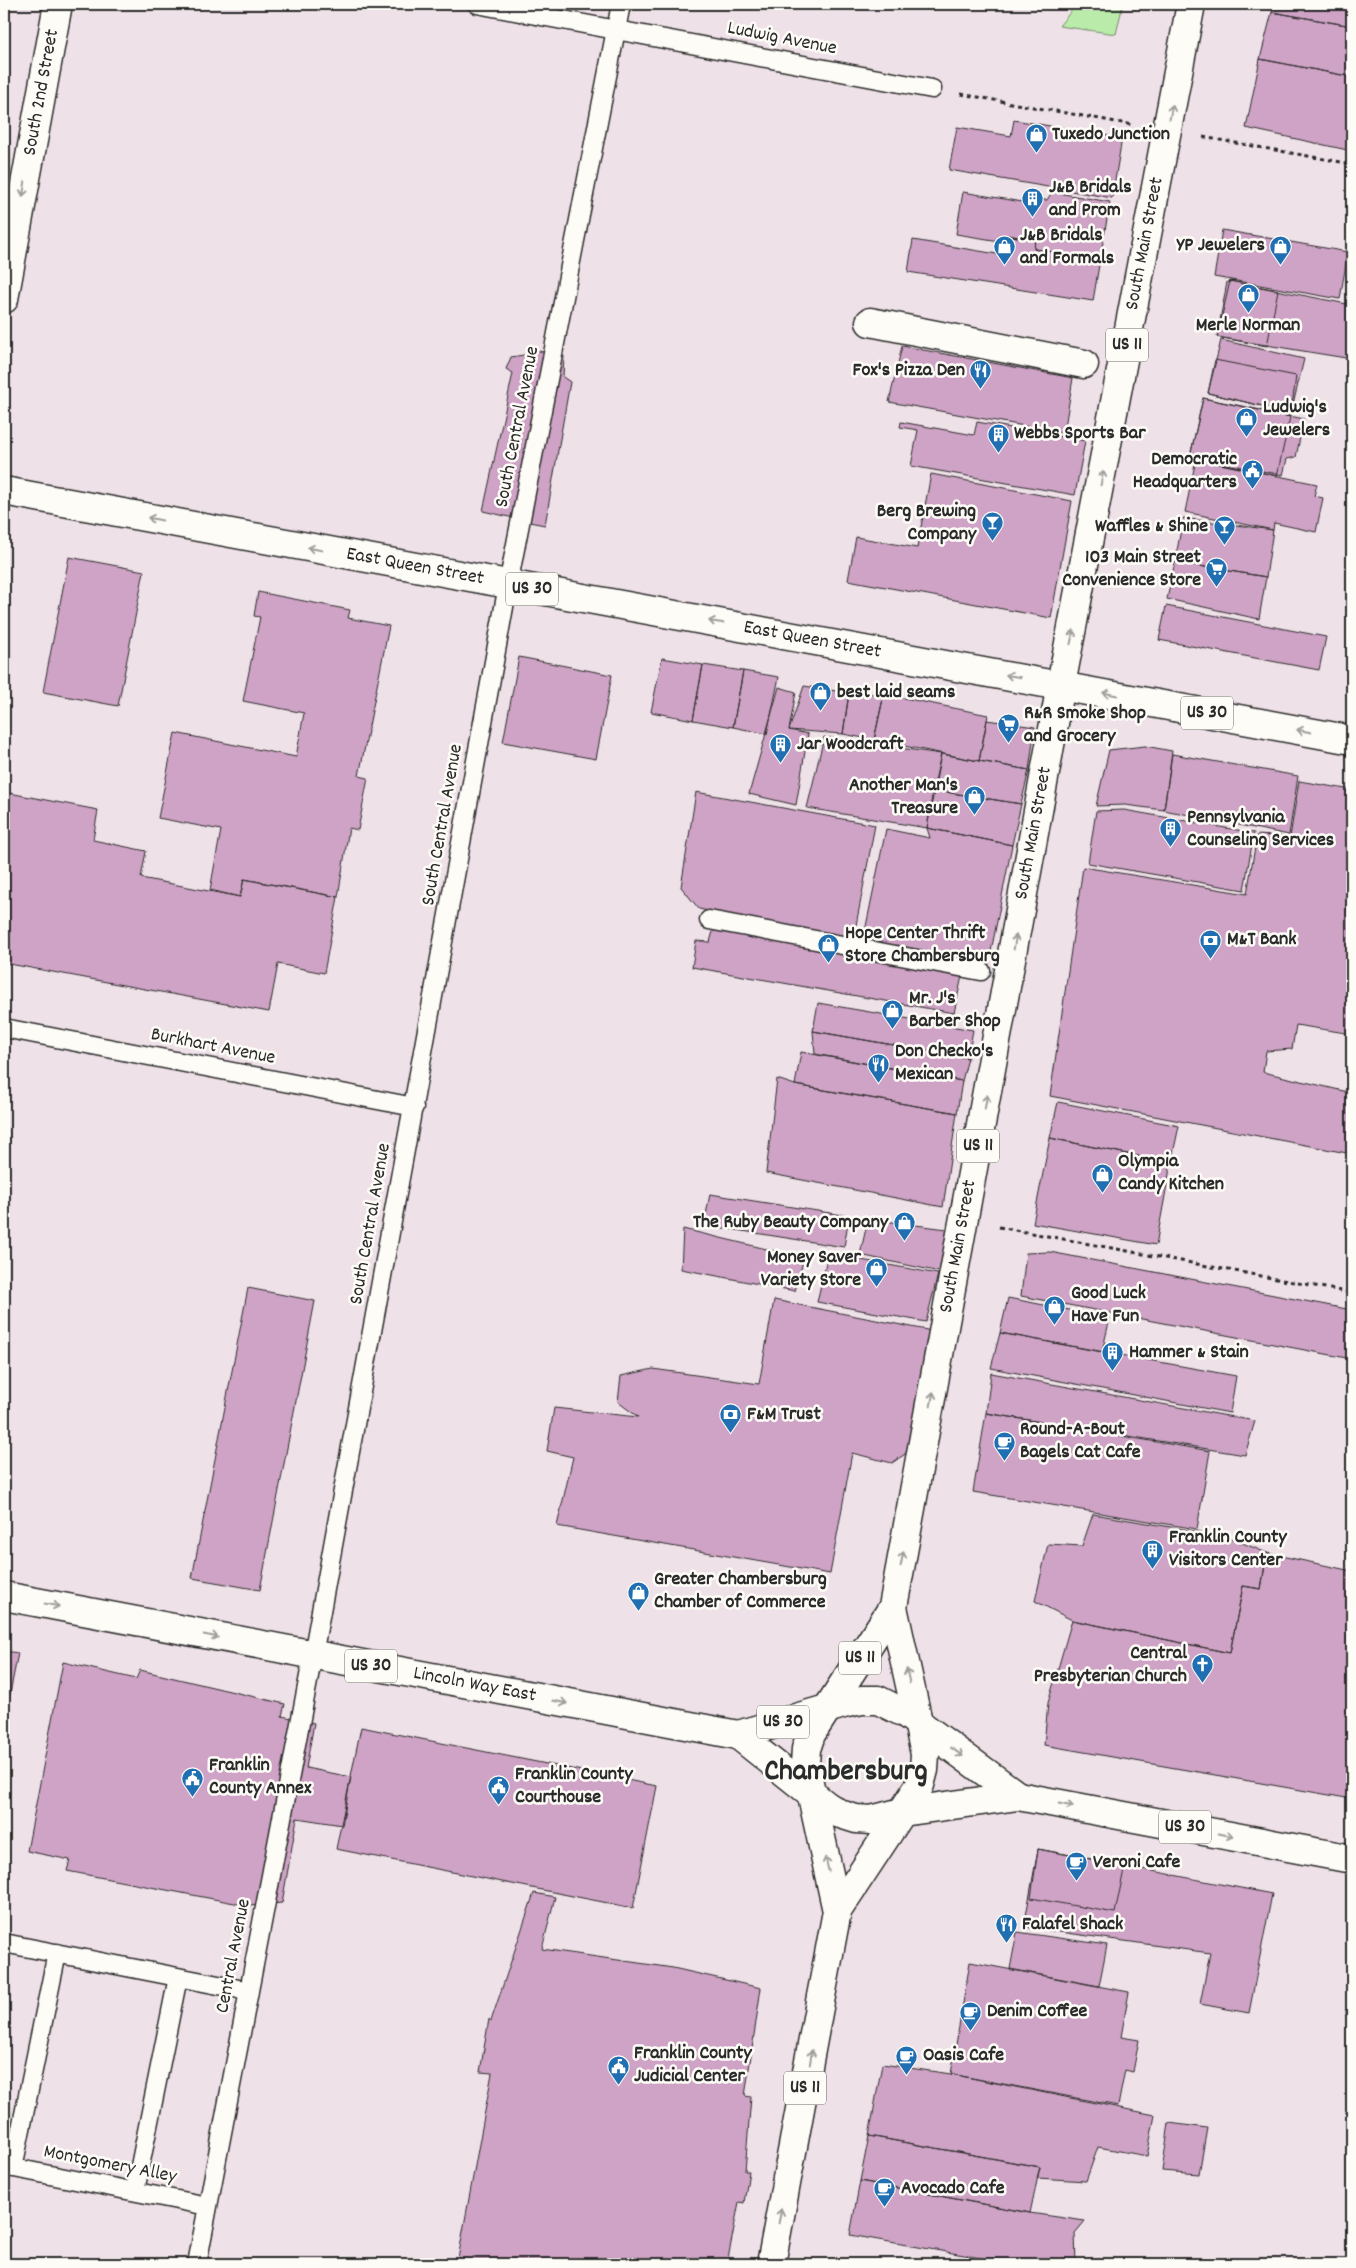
<svg xmlns="http://www.w3.org/2000/svg" width="1356" height="2268" viewBox="0 0 1356 2268" font-family="Dekko,sans-serif">
<style>
.green{fill:#baebaa;stroke:#728b6a}
.building{fill:#cfa3c6;stroke:#2b2b2b}
.lines{fill:none;stroke-linecap:round;stroke-linejoin:round}
.lane-casing{stroke:#2b2b2b;stroke-width:21}
.street-casing{stroke:#2b2b2b;stroke-width:31}
.primary-casing{stroke:#2b2b2b;stroke-width:31}
.highway-casing{stroke:#2b2b2b;stroke-width:31}
.path{stroke:#2b2b2b;stroke-width:3;stroke-dasharray:4 4;stroke-linecap:butt}
.lane{stroke:#fdfcf7;stroke-width:18}
.street{stroke:#fdfcf7;stroke-width:28}
.primary{stroke:#fdfcf7;stroke-width:28}
.highway{stroke:#fdfcf7;stroke-width:28}
.oneway{stroke:#9e9e9b}
.labels{text-anchor:middle;dominant-baseline:central;stroke-width:5;stroke-linejoin:round;paint-order:stroke}
.shield{fill:#fdfcf7;stroke:#6a6a68;stroke-width:1}
.shield-label{font-size:19px;font-weight:bold;fill:#2b2b2b}
.street-label{font-size:20px;fill:#2b2b2b;stroke:#fdfcf7}
.poi-label{font-size:20px;font-weight:bold;fill:#2b2b2b;stroke:#fdfcf7;text-anchor:start}
.town-label{font-size:30px;font-weight:bold;fill:#2b2b2b;stroke:#fdfcf7}
</style>
<rect width="100%" height="100%" fill="#efe1e8"/>
<filter id="ink" filterUnits="userSpaceOnUse"><feTurbulence type="fractalNoise" baseFrequency=".02" numOctaves="2"/><feDisplacementMap in="SourceGraphic" scale="10" xChannelSelector="R" yChannelSelector="G"/><feConvolveMatrix kernelMatrix="1 2 1 2 8 2 1 2 1" color-interpolation-filters="sRGB"/></filter>
<g filter="url(#ink)">
<path class="green" d="M1077,4H1123L1116,34L1059,26Z"/>
<path class="building" d="M1274,4H1352V26L1272,12Z
M1272,12L1352,26V77L1260,59Z
M1260,59L1352,77V151L1246,128Z
M1014,120L1122,138L1112,198L949,170L957,127L1011,136Z
M963,192L1028,203L1032,200H1047L1052,192L1110,202L1100,259L1034,249L1035,240L1007,235L1006,242L956,234Z
M1222,230L1348,252L1340,299L1214,277Z
M1007,235L1035,240L1034,249L1100,259L1093,301L908,272L913,240L1003,255Z
M1230,281L1278,290L1267,346L1217,337Z
M1230,281L1352,305V359L1217,337L1227,282Z
M1221,340L1304,359L1291,413L1208,393Z
M902,346L1073,378L1064,433L889,402Z
M532,349L550,354L518,519L483,511L513,373L506,369L511,357L530,354Z
M564,356L563,377L570,382L545,525L524,521L555,357Z
M1215,360L1296,376L1291,413L1208,393Z
M1203,398L1304,419L1296,457L1287,459L1283,475L1190,457Z
M1203,398L1290,417L1277,476L1190,457Z
M901,422L974,435L977,422L1085,441L1075,495L911,466L918,430L900,427Z
M1196,459L1317,484L1314,496L1323,498L1316,532L1274,523L1273,530L1185,512Z
M931,474L1072,501L1051,618L848,580L856,537L917,548Z
M1183,518L1273,530L1266,577L1175,562Z
M69,557L144,571L118,706L43,692Z
M1175,562L1266,577L1259,619L1167,599Z
M258,592L350,610L348,618L389,626L359,776L368,778L358,830L349,828L338,897L244,879L240,897L210,890L221,830L158,818L175,733L296,757L304,713L243,701L260,617L254,616Z
M1166,606L1326,637L1319,670L1159,640Z
M519,657L612,675L596,759L503,742Z
M662,658L703,665L693,720L651,712Z
M703,665L743,671L733,727L693,720Z
M743,671L779,677L767,734L733,727Z
M804,686L849,693L843,734L789,730Z
M779,687L796,692L789,730L808,734L796,805L749,794Z
M849,693L884,694L874,740L843,734Z
M884,694L988,715L979,761L874,740Z
M987,720L1035,727L1029,770L979,761Z
M824,737L941,754L927,828L807,808Z
M1145,746L1172,751L1164,810L1125,805L1096,806L1109,750Z
M941,754L1029,770L1021,804L933,790Z
M1172,754L1298,776L1289,835L1164,810Z
M1299,781L1352,790V1034L1296,1025L1292,1049L1266,1051L1263,1072L1352,1093V1154L1050,1096L1083,867L1247,894L1257,835L1290,837Z
M933,790L1021,804L1012,845L927,828Z
M4,792L98,810L93,840L146,851L141,878L240,897L244,879L338,897L324,973L278,964L269,1012L4,963Z
M696,792L875,825L853,941L699,909L681,887Z
M1124,810L1254,833L1244,890L1088,863L1096,811Z
M927,828L1012,845L988,967L863,941L886,829L930,838Z
M717,917L965,962L954,1013L692,967L696,941L710,942Z
M818,1003L973,1030L968,1058L813,1031Z
M813,1031L968,1058L962,1081L815,1054Z
M801,1052L962,1081L957,1113L795,1085Z
M777,1079L795,1085L957,1113L943,1207L766,1173Z
M1058,1102L1179,1126L1171,1163L1050,1138Z
M1050,1138L1171,1163L1156,1245L1033,1223Z
M710,1194L849,1216L844,1247L704,1225Z
M868,1219L947,1229L940,1272L860,1255Z
M683,1229L804,1258L795,1291L681,1269Z
M1050,1252L1352,1310V1359L1021,1296L1026,1253Z
M828,1254L938,1274L926,1322L817,1302Z
M248,1288L315,1301L260,1590L192,1578Z
M1008,1298L1110,1318L1102,1352L1000,1333Z
M774,1300L932,1331L908,1452L892,1463L852,1453L830,1574L557,1526L573,1457L547,1451L554,1408L638,1417L618,1402L621,1376L653,1369L759,1384Z
M1000,1333L1236,1376L1230,1413L991,1368Z
M991,1373L1255,1421L1245,1455L986,1413Z
M986,1413L1210,1451L1197,1529L973,1492Z
M1093,1514L1225,1536L1267,1553L1261,1589L1243,1586L1230,1653L1072,1620L1035,1601L1048,1544L1082,1546Z
M1267,1553L1352,1571V1799L1044,1745L1048,1703L1072,1620L1230,1653L1243,1586L1261,1589Z
M4,1651L18,1653L5,1719H4Z
M63,1662L136,1679L140,1670L285,1704L282,1716L314,1723L306,1768L351,1777L342,1825L297,1818L282,1903L250,1906L67,1871L70,1860L27,1851Z
M361,1727L657,1786L633,1908L336,1849Z
M1038,1849L1272,1894L1249,2013L1200,2004L1210,1953L1024,1927Z
M1038,1849L1125,1865L1115,1913L1031,1898Z
M534,1893L555,1897L542,1949L673,1968L761,1988L745,2096L751,2097L745,2171H749L744,2203L739,2202L727,2264H457L492,2073L480,2072L489,2019L491,2021Z
M1017,1932L1107,1945L1099,1986L1010,1969Z
M970,1962L1129,1992L1121,2037L1139,2040L1133,2072L1125,2070L1118,2106L951,2074Z
M882,2064L951,2074L1155,2115L1147,2156L1098,2147L1086,2181L1037,2178L1040,2167L869,2136Z
M1169,2123L1207,2128L1199,2174L1162,2171Z
M869,2136L1040,2167L1030,2213L860,2181Z
M860,2181L1030,2213L1085,2221L1075,2233L1076,2264H1015L850,2235Z"/>
<g class="lines">
<defs>
<path id="lane" d="M477,4L932,89
M709,920L981,971
M4,1028L414,1107
M4,1943L249,1991
M4,2166L208,2206
M13,2168L57,1953
M135,2191L178,1977
M197,2264L313,1655L508,585L621,4"/>
<path id="street" d="M870,322L1084,364"/>
<g id="primary">
<path id="s1" d="M4,299L58,4"/>
<path d="M837,1911L920,1785L924,1770L925,1754L893,1607"/>
<path id="s2" d="M771,2264L837,1911L805,1764L806,1749L811,1734L893,1607L1061,685L1191,4"/>
</g>
<g id="highway">
<path id="s3" d="M4,491L1352,740"/>
<path id="s4" d="M4,1596L738,1735L827,1806L840,1814L856,1819L871,1820L902,1812L1018,1796L1352,1859"/>
<path d="M738,1735L847,1703L862,1700H878L906,1714L1018,1796"/>
</g>
</defs>
<use href="#lane" class="lane-casing"/>
<use href="#street" class="street-casing"/>
<use href="#primary" class="primary-casing"/>
<use href="#highway" class="highway-casing"/>
<path class="path" d="M961,94L1133,125
M1203,137L1352,164
M999,1227L1352,1293"/>
<use href="#lane" class="lane"/>
<use href="#street" class="street"/>
<use href="#primary" class="primary"/>
<use href="#highway" class="highway"/>
</g>
<defs><path id="oneway-shaft" d="M-6 0H5M1.5-3L5.5 0L1.5 3" fill="none" stroke-width="1.6" stroke-linecap="round" stroke-linejoin="round" transform="scale(1.25)"/></defs>
<g class="oneway">
<use href="#oneway-shaft" transform="translate(1171 112) rotate(-79)"/>
<use href="#oneway-shaft" transform="translate(24 189) rotate(100)"/>
<use href="#oneway-shaft" transform="translate(1102 478) rotate(-79)"/>
<use href="#oneway-shaft" transform="translate(155 519) rotate(-169)"/>
<use href="#oneway-shaft" transform="translate(315 549) rotate(-169)"/>
<use href="#oneway-shaft" transform="translate(716 622) rotate(-170)"/>
<use href="#oneway-shaft" transform="translate(1072 637) rotate(-78)"/>
<use href="#oneway-shaft" transform="translate(1013 676) rotate(-170)"/>
<use href="#oneway-shaft" transform="translate(1110 694) rotate(-169)"/>
<use href="#oneway-shaft" transform="translate(1304 731) rotate(-169)"/>
<use href="#oneway-shaft" transform="translate(1015 942) rotate(-80)"/>
<use href="#oneway-shaft" transform="translate(986 1102) rotate(-80)"/>
<use href="#oneway-shaft" transform="translate(932 1399) rotate(-80)"/>
<use href="#oneway-shaft" transform="translate(902 1559) rotate(-79)"/>
<use href="#oneway-shaft" transform="translate(52 1605) rotate(11)"/>
<use href="#oneway-shaft" transform="translate(211 1636) rotate(11)"/>
<use href="#oneway-shaft" transform="translate(908 1676) rotate(-102)"/>
<use href="#oneway-shaft" transform="translate(560 1702) rotate(11)"/>
<use href="#oneway-shaft" transform="translate(957 1752) rotate(36)"/>
<use href="#oneway-shaft" transform="translate(1066 1805) rotate(11)"/>
<use href="#oneway-shaft" transform="translate(1226 1835) rotate(11)"/>
<use href="#oneway-shaft" transform="translate(827 1864) rotate(-102)"/>
<use href="#oneway-shaft" transform="translate(811 2057) rotate(-81)"/>
<use href="#oneway-shaft" transform="translate(780 2216) rotate(-79)"/>
</g>
</g>
<defs>
<symbol id="shop-pin" viewBox="-11 -11 22 30"><path d="M0 17L-7.5 6A9.5 9.5 0 1 1 7.5 6Z" fill="#1f6fb2" stroke="#fdfcf7"/><path d="M-5-2.5h2.3a2.7 3.5 0 0 1 5.4 0H5L5.5 6h-11ZM-1.5-2.5h3a1.5 2.3 0 0 0-3 0Z" fill="#fff"/></symbol>
<symbol id="building-pin" viewBox="-11 -11 22 30"><path d="M0 17L-7.5 6A9.5 9.5 0 1 1 7.5 6Z" fill="#1f6fb2" stroke="#fdfcf7"/><path d="M-4-6H4V6H1V3H-1V6H-4ZM-2.5-4.3h1.7v1.8h-1.7ZM.8-4.3h1.7v1.8H.8ZM-2.5-1h1.7V.8h-1.7ZM.8-1h1.7V.8H.8Z" fill="#fff"/></symbol>
<symbol id="restaurant-pin" viewBox="-11 -11 22 30"><path d="M0 17L-7.5 6A9.5 9.5 0 1 1 7.5 6Z" fill="#1f6fb2" stroke="#fdfcf7"/><path d="M-5-6h1v4h1v-4h1v4h1v-4h1v5L-1.5 .5V6h-2V.5L-5-1ZM5-6V6H3V1.5H1.5Q1.5-4 5-6Z" fill="#fff"/></symbol>
<symbol id="civic-pin" viewBox="-11 -11 22 30"><path d="M0 17L-7.5 6A9.5 9.5 0 1 1 7.5 6Z" fill="#1f6fb2" stroke="#fdfcf7"/><path d="M-.6-6.5H3V-4.5H.6V-3L4-1V1h2V6H-6V1h2V-1L-.6-3ZM-1.2 2.5V6h2.4V2.5Z" fill="#fff"/></symbol>
<symbol id="bar-pin" viewBox="-11 -11 22 30"><path d="M0 17L-7.5 6A9.5 9.5 0 1 1 7.5 6Z" fill="#1f6fb2" stroke="#fdfcf7"/><path d="M-6-5H6L.8 .8V4.5H3.5V6h-7V4.5H-.8V.8Z" fill="#fff"/></symbol>
<symbol id="supermarket-pin" viewBox="-11 -11 22 30"><path d="M0 17L-7.5 6A9.5 9.5 0 1 1 7.5 6Z" fill="#1f6fb2" stroke="#fdfcf7"/><path d="M-6-5.5h2.5l.6 2H6L4.5 2H-2.5L-4.4-4H-6ZM-1.5 3.2a1.3 1.3 0 1 0 .1 0ZM3 3.2a1.3 1.3 0 1 0 .1 0Z" fill="#fff"/></symbol>
<symbol id="bank-pin" viewBox="-11 -11 22 30"><path d="M0 17L-7.5 6A9.5 9.5 0 1 1 7.5 6Z" fill="#1f6fb2" stroke="#fdfcf7"/><path d="M-6-4H6V4H-6ZM0-2.3a2.3 2.3 0 1 0 0 4.6a2.3 2.3 0 1 0 0-4.6Z" fill="#fff"/></symbol>
<symbol id="cafe-pin" viewBox="-11 -11 22 30"><path d="M0 17L-7.5 6A9.5 9.5 0 1 1 7.5 6Z" fill="#1f6fb2" stroke="#fdfcf7"/><path d="M-5.5-4.5H6V0H3Q3 3.5 0 3.5H-2.5Q-5.5 3.5-5.5 0ZM3-3.2v2h1.7v-2ZM-6 4.5H4V6H-6Z" fill="#fff"/></symbol>
<symbol id="church-pin" viewBox="-11 -11 22 30"><path d="M0 17L-7.5 6A9.5 9.5 0 1 1 7.5 6Z" fill="#1f6fb2" stroke="#fdfcf7"/><path d="M-1.2-6h2.4v3.5h3.3v2.4h-3.3V6h-2.4V-.1h-3.3v-2.4h3.3Z" fill="#fff"/></symbol>
</defs>
<g fill-rule="evenodd">
<use href="#shop-pin" x="1024" y="122" width="25" height="34"/>
<use href="#building-pin" x="1020" y="186" width="25" height="34"/>
<use href="#shop-pin" x="1268" y="234" width="25" height="34"/>
<use href="#shop-pin" x="992" y="234" width="25" height="34"/>
<use href="#shop-pin" x="1236" y="282" width="25" height="34"/>
<use href="#restaurant-pin" x="968" y="358" width="25" height="34"/>
<use href="#shop-pin" x="1234" y="406" width="25" height="34"/>
<use href="#building-pin" x="986" y="422" width="25" height="34"/>
<use href="#civic-pin" x="1240" y="458" width="25" height="34"/>
<use href="#bar-pin" x="980" y="510" width="25" height="34"/>
<use href="#bar-pin" x="1212" y="514" width="25" height="34"/>
<use href="#supermarket-pin" x="1204" y="556" width="25" height="34"/>
<use href="#shop-pin" x="808" y="680" width="25" height="34"/>
<use href="#supermarket-pin" x="996" y="712" width="25" height="34"/>
<use href="#building-pin" x="768" y="732" width="25" height="34"/>
<use href="#shop-pin" x="962" y="784" width="25" height="34"/>
<use href="#building-pin" x="1158" y="816" width="25" height="34"/>
<use href="#bank-pin" x="1198" y="928" width="25" height="34"/>
<use href="#shop-pin" x="816" y="932" width="25" height="34"/>
<use href="#shop-pin" x="880" y="998" width="25" height="34"/>
<use href="#restaurant-pin" x="866" y="1052" width="25" height="34"/>
<use href="#shop-pin" x="1090" y="1162" width="25" height="34"/>
<use href="#shop-pin" x="892" y="1210" width="25" height="34"/>
<use href="#shop-pin" x="864" y="1256" width="25" height="34"/>
<use href="#shop-pin" x="1042" y="1294" width="25" height="34"/>
<use href="#building-pin" x="1100" y="1340" width="25" height="34"/>
<use href="#bank-pin" x="718" y="1402" width="25" height="34"/>
<use href="#cafe-pin" x="992" y="1430" width="25" height="34"/>
<use href="#building-pin" x="1140" y="1538" width="25" height="34"/>
<use href="#shop-pin" x="626" y="1580" width="25" height="34"/>
<use href="#church-pin" x="1190" y="1652" width="25" height="34"/>
<use href="#civic-pin" x="180" y="1766" width="25" height="34"/>
<use href="#civic-pin" x="486" y="1774" width="25" height="34"/>
<use href="#cafe-pin" x="1064" y="1850" width="25" height="34"/>
<use href="#restaurant-pin" x="994" y="1912" width="25" height="34"/>
<use href="#cafe-pin" x="958" y="2000" width="25" height="34"/>
<use href="#cafe-pin" x="894" y="2044" width="25" height="34"/>
<use href="#civic-pin" x="606" y="2054" width="25" height="34"/>
<use href="#cafe-pin" x="872" y="2176" width="25" height="34"/>
</g>
<g class="labels">
<g class="shield">
<rect x="1106" y="328.5" width="42" height="33" rx="4"/>
<rect x="506" y="572.5" width="52" height="33" rx="4"/>
<rect x="1181" y="696.5" width="52" height="33" rx="4"/>
<rect x="957" y="1129.5" width="42" height="33" rx="4"/>
<rect x="839" y="1641.5" width="42" height="33" rx="4"/>
<rect x="345" y="1649.5" width="52" height="33" rx="4"/>
<rect x="757" y="1705.5" width="52" height="33" rx="4"/>
<rect x="1159" y="1810.5" width="52" height="33" rx="4"/>
<rect x="784" y="2071.5" width="42" height="33" rx="4"/>
</g>
<g class="shield-label">
<text x="1127" y="345">US 11</text>
<text x="532" y="589">US 30</text>
<text x="1207" y="713">US 30</text>
<text x="978" y="1146">US 11</text>
<text x="860" y="1658">US 11</text>
<text x="371" y="1666">US 30</text>
<text x="783" y="1722">US 30</text>
<text x="1185" y="1827">US 30</text>
<text x="805" y="2088">US 11</text>
</g>
<g class="street-label">
<text transform="translate(782 39) rotate(11)">Ludwig Avenue</text>
<text stroke="none"><textPath href="#s1" startOffset="210">South 2nd Street</textPath></text>
<text stroke="none"><textPath href="#s2" startOffset="2078">South Main Street</textPath></text>
<text transform="translate(518 427) rotate(-79)">South Central Avenue</text>
<text stroke="none"><textPath href="#s3" startOffset="418">East Queen Street</textPath></text>
<text stroke="none"><textPath href="#s3" startOffset="822">East Queen Street</textPath></text>
<text transform="translate(443 825) rotate(-80)">South Central Avenue</text>
<text stroke="none"><textPath href="#s2" startOffset="1478">South Main Street</textPath></text>
<text transform="translate(213 1047) rotate(11)">Burkhart Avenue</text>
<text transform="translate(371 1224) rotate(-80)">South Central Avenue</text>
<text stroke="none"><textPath href="#s2" startOffset="1058">South Main Street</textPath></text>
<text stroke="none"><textPath href="#s4" startOffset="479">Lincoln Way East</textPath></text>
<text transform="translate(234 1956) rotate(-79)">Central Avenue</text>
<text transform="translate(110 2165) rotate(11)">Montgomery Alley</text>
</g>
<g class="poi-label">
<text x="1052" y="135">Tuxedo Junction</text>
<text x="1049" y="188">J&amp;B Bridals<tspan x="1049" dy="23">and Prom</tspan></text>
<text x="1020" y="236">J&amp;B Bridals<tspan x="1020" dy="23">and Formals</tspan></text>
<text x="1265" y="246" text-anchor="end">YP Jewelers</text>
<text x="1248" y="326" text-anchor="middle">Merle Norman</text>
<text x="965" y="371" text-anchor="end">Fox's Pizza Den</text>
<text x="1263" y="408">Ludwig's<tspan x="1263" dy="23">Jewelers</tspan></text>
<text x="1014" y="434">Webbs Sports Bar</text>
<text x="1237" y="460" text-anchor="end">Democratic<tspan x="1237" dy="23">Headquarters</tspan></text>
<text x="976" y="512" text-anchor="end">Berg Brewing<tspan x="976" dy="23">Company</tspan></text>
<text x="1208" y="527" text-anchor="end">Waffles &amp; Shine</text>
<text x="1201" y="558" text-anchor="end">103 Main Street<tspan x="1201" dy="23">Convenience Store</tspan></text>
<text x="837" y="693">best laid seams</text>
<text x="1024" y="714">R&amp;R Smoke Shop<tspan x="1024" dy="23">and Grocery</tspan></text>
<text x="797" y="745">Jar Woodcraft</text>
<text x="958" y="786" text-anchor="end">Another Man's<tspan x="958" dy="23">Treasure</tspan></text>
<text x="1187" y="818">Pennsylvania<tspan x="1187" dy="23">Counseling Services</tspan></text>
<text x="845" y="934">Hope Center Thrift<tspan x="845" dy="23">Store Chambersburg</tspan></text>
<text x="1227" y="940">M&amp;T Bank</text>
<text x="909" y="999">Mr. J's<tspan x="909" dy="23">Barber Shop</tspan></text>
<text x="895" y="1052">Don Checko's<tspan x="895" dy="23">Mexican</tspan></text>
<text x="1118" y="1162">Olympia<tspan x="1118" dy="23">Candy Kitchen</tspan></text>
<text x="888" y="1223" text-anchor="end">The Ruby Beauty Company</text>
<text x="861" y="1258" text-anchor="end">Money Saver<tspan x="861" dy="23">Variety Store</tspan></text>
<text x="1071" y="1294">Good Luck<tspan x="1071" dy="23">Have Fun</tspan></text>
<text x="1129" y="1353">Hammer &amp; Stain</text>
<text x="747" y="1415">F&amp;M Trust</text>
<text x="1020" y="1430">Round-A-Bout<tspan x="1020" dy="23">Bagels Cat Cafe</tspan></text>
<text x="1169" y="1538">Franklin County<tspan x="1169" dy="23">Visitors Center</tspan></text>
<text x="654" y="1580">Greater Chambersburg<tspan x="654" dy="23">Chamber of Commerce</tspan></text>
<text x="1187" y="1654" text-anchor="end">Central<tspan x="1187" dy="23">Presbyterian Church</tspan></text>
<text x="209" y="1766">Franklin<tspan x="209" dy="23">County Annex</tspan></text>
<text x="515" y="1775">Franklin County<tspan x="515" dy="23">Courthouse</tspan></text>
<text x="1093" y="1863">Veroni Cafe</text>
<text x="1022" y="1925">Falafel Shack</text>
<text x="987" y="2012">Denim Coffee</text>
<text x="634" y="2054">Franklin County<tspan x="634" dy="23">Judicial Center</tspan></text>
<text x="923" y="2056">Oasis Cafe</text>
<text x="901" y="2189">Avocado Cafe</text>
</g>
<g class="town-label">
<text x="846" y="1773">Chambersburg</text>
</g>
</g>
<rect width="1356" height="2268" fill="none" stroke="#fdfcf7" stroke-width="20"/>
<rect x="10" y="10" width="1336" height="2248" fill="none" stroke="#2b2b2b" stroke-width="2" filter="url(#ink)"/>
</svg>
